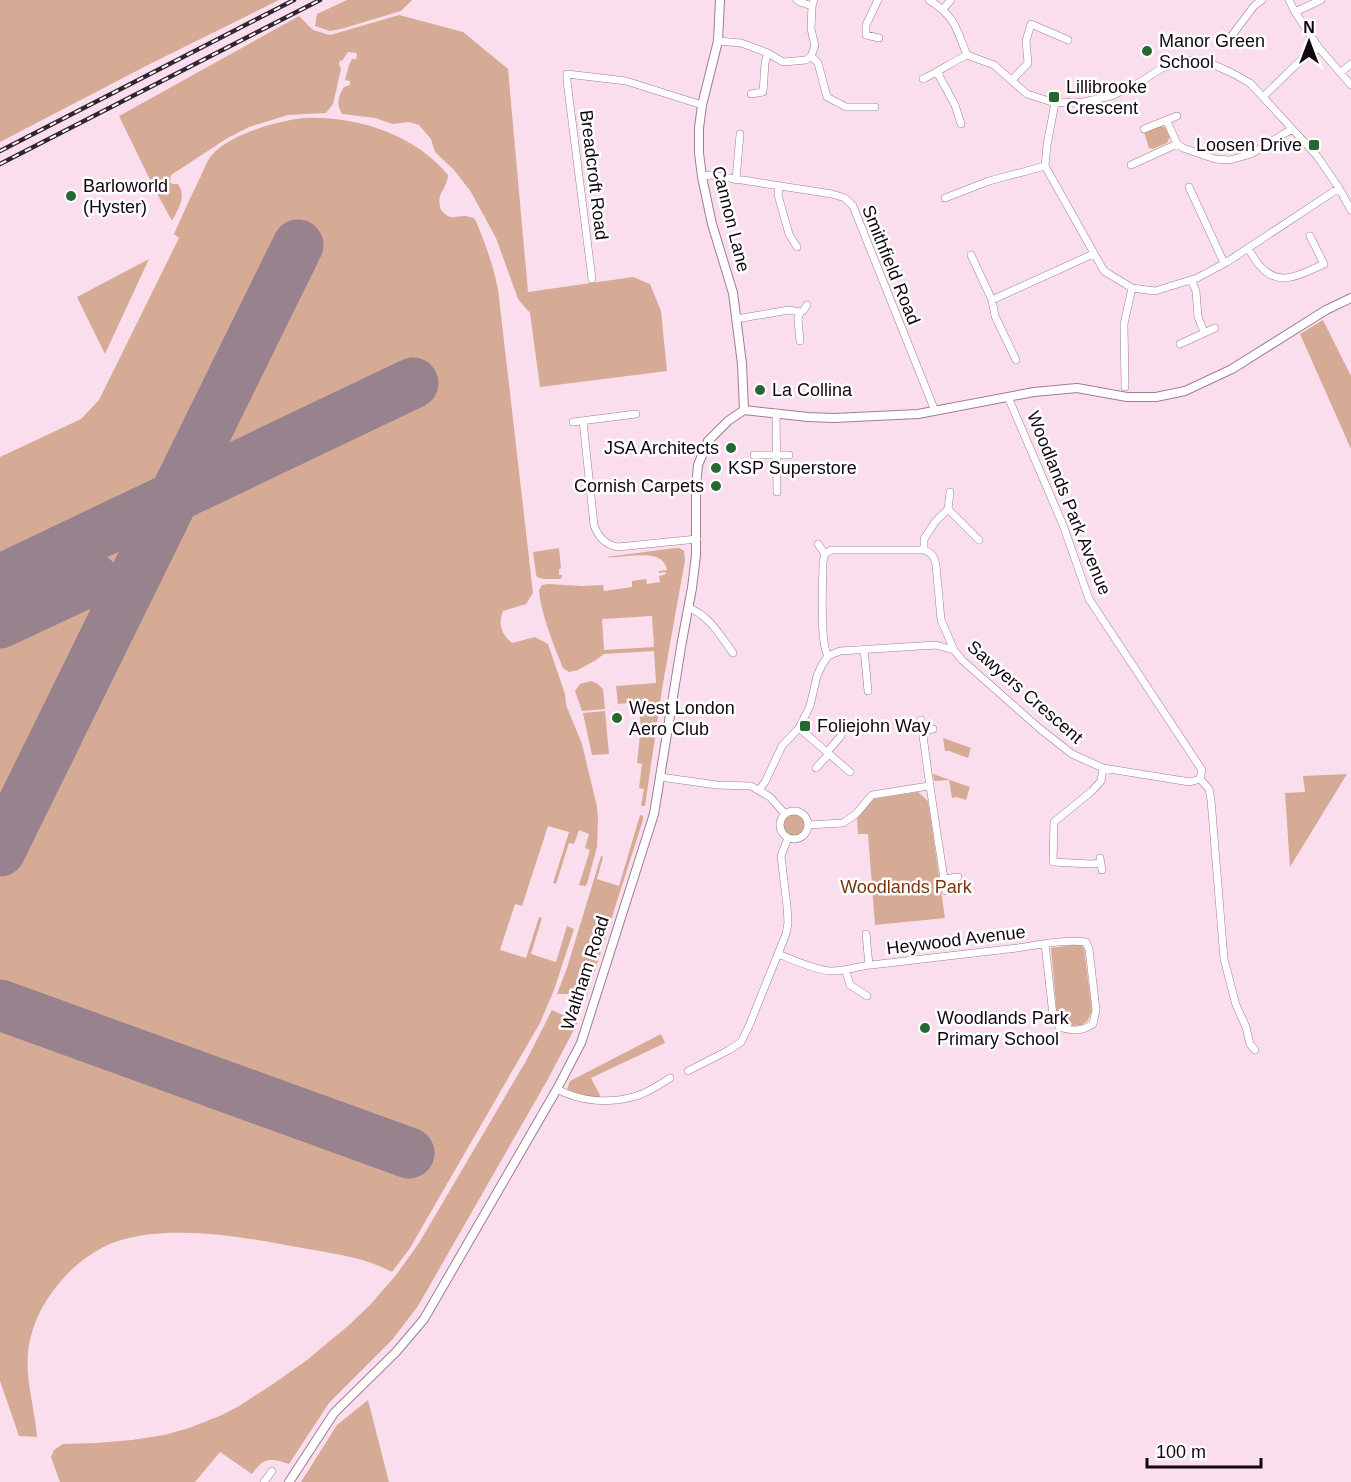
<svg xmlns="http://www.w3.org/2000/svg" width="1351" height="1482" viewBox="0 0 1351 1482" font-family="Arial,sans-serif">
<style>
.green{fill:#d6ab95;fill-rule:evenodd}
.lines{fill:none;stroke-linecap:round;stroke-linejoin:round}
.runway{stroke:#97828e;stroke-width:51}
.minor-casing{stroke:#9f7e92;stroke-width:8}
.tertiary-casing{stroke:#9f7e92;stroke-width:10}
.minor{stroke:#fff;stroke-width:7}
.tertiary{stroke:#fff;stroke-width:8}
.rail-casing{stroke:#33252d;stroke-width:4.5}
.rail{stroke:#fff;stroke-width:2;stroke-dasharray:7;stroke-linecap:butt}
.poi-dot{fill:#256832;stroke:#fff;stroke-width:2}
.labels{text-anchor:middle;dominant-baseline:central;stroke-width:5;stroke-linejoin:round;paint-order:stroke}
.poi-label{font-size:18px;fill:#12070e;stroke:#fff;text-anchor:start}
.street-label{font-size:18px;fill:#12070e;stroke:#fff}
.park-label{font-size:18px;fill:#76370e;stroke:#fff}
</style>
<rect width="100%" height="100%" fill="#fbdeee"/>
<path class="green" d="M0,0H279L150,64L0,142Z
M347,0H412L401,11L341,29L330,31L315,26L317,14Z
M399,15L463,32L508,69L528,292L633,277L650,284L661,311L667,371L540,387L530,313L518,299L496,238L471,192L454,170L435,152L431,139L419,125L409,122L393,124L375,118L342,114C336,103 338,97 344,87L350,85V81L345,80L349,65L352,59H356L357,53L348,52L342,61L340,60L339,64L341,69L333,104L326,113L288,115L249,127L226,139L171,175L170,182L172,184H178C187,197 178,209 172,221L153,186L119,116L299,16L313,30L330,35Z
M304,118C357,116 414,134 448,175C447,190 435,193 441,210C451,221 453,216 465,216C467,216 473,218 475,219C485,242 493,265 498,289L533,593L526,604L503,611C498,624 501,634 512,643L535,637L548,644L565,694L566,705L582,744L597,807L598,819L597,847L587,884L585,886L579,885L590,850L585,848L589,834L579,830L574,844L569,843L556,884L553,883L569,832L548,826L522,906L515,904L500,950L526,958L539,917L542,918L531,954L556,962L567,926L574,929L554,990L540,1023L425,1222L410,1248L392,1272C363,1256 323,1252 291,1246C238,1236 166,1224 115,1242C98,1248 82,1260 69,1272C53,1289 40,1307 33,1329C20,1367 34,1399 37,1437L19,1436L0,1381V457L81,419L99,400L179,238L174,234C182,216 190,198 199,180C203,172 206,162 212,155C230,134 277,121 304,118Z
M1159,126L1165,127L1170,137L1167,143L1153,149L1149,148L1144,132Z
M149,259L105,354L77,297Z
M1323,320L1351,376V449L1300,334Z
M559,548L561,568L559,569V575H562V577L560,579H543L537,577L536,574L533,552Z
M675,548H679L684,551L685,560L662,689L645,806H641L644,789L639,788L642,764L637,763L641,726L638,702L618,704L616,686L656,683L654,651L604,654L596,660L578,670L569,672L563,668C554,646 541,614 539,590L542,585L548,584L583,586L603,585L604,591L632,587V581L646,579L647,584L660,582L659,576L666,574L665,572L659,573V571L667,570C663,546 625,559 606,557ZM652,616L654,647L604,650L602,619Z
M591,681L598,684L603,689L605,709L582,711L575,691L580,684Z
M605,711L609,754L592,755L583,713Z
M943,738L971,748L968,758L949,751H945Z
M933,774L970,787L966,800L956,797L952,798L949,780L934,781Z
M1347,774L1290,867L1285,793L1305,792L1303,776Z
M918,792L928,801L945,918L875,925L868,834H858L857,818L873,799Z
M783 825a11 11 0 1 1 22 0a11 11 0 1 1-22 0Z
M640,815L643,816V820L586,998L571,994H557L567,968L601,856L603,857L597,879L619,886Z
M1080,944L1084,948L1092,1011L1088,1020L1082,1025L1070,1026L1063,1024L1057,1017L1051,948Z
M552,1010L578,1022L548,1079L418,1306L392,1340L329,1403L289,1464C270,1458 264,1457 252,1474L220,1452L195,1482H60L51,1457L54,1450L63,1444L96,1443L132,1440L164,1435L189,1428L222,1415L239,1406L273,1384L307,1360L349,1325L370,1305L396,1275L419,1243L526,1061Z
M661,1034L665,1043L591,1078L601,1097C589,1097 577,1096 567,1089L570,1081Z
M368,1400L389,1482H301L337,1425Z"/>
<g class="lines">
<path class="runway" d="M0,580L413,383
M0,623L94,579
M0,851L298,245
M0,1005L409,1153"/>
<defs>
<path id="minor" d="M797,0L800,2L812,6
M878,0L866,25V35L879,38
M929,0C955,16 956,28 967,55
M1289,0L1295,12L1319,48L1351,85
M943,9L951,0
M1295,12L1321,0
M1233,34L1254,6L1262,0
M718,41L741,43L768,53L783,62L806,60L811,56L815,46L811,29L812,6L814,0
M967,55L994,65L1027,94L1055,103L1083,102L1111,96L1137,84L1162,68L1176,63L1193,60L1212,64L1232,73L1250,83L1263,97L1317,156L1339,188L1351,210
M811,56L818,63L827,97L846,107H875
M937,72L955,105L961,124
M1341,72L1351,64
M923,79C938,72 952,62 967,55
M1012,80L1028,63L1026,41L1031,24L1068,40
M751,94L763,92L765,63L768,53
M1263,97L1303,58L1319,48
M1055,103L1047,145L1045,166L1104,271L1132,288L1155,291L1197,278L1227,262L1339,188
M1167,121L1177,144
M1144,129L1177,116
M1131,165L1177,144L1183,148L1215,159L1230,160L1251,154L1292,129
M702,177L710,175L832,194L845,198L853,206L935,411
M736,180L740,134
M779,187L778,195L789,234L797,247
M1189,187L1224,263
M945,198L989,181L1045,166
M1248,248C1252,254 1256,263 1262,268C1281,288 1303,273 1324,264L1310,236
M971,255L992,300L995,316L1016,360
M592,279L567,81V74L626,81L702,105
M1191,280L1196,291L1198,317L1204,332
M992,300L1093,254
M800,312L803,311L807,305
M736,319L789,310L800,312L798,319L800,341
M1180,344L1215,328
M1125,387L1124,324L1132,288
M776,413L777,492
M583,421L594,525C598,537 606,545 618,547L697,539
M573,422L636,414
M754,455H789
M948,509L979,540
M818,544L825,554
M924,550V539L935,522L948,509L950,492
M689,608C709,615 721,637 733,653
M864,649L868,691
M828,656C819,642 823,581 823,562L825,554L831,550H924C932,553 934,556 936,565L941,620L954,650
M921,720C928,777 937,834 946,891
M799,728L850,772
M922,731L933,729
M827,752L841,736
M816,768L829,754
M660,777L717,785L751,786L770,797L785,814
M1200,779L1209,789L1211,800L1224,959L1236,1005L1246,1027L1250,1044L1255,1050
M759,790L765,782L782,746L799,728L810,706L817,676L822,665L828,656L840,651L936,645L954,650L962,660L1039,728L1072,754L1103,768L1190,782L1200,779L1202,770L1089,599L1063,525L1008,397
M780 825a14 14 0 1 1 28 0a14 14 0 1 1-28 0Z
M808,825L843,823L856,814L872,795L929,786
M1100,858L1102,870
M1101,863L1091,864L1053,862L1054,822L1092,791L1101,781L1103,768
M944,879L958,877
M866,934L869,965
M778,954C794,960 812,969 830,971C844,972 857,966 871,965C919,959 968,954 1017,948C1038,945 1065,939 1086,942L1089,949L1096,1010L1093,1024C1080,1032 1073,1031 1059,1027L1053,1015L1045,944
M846,971L850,985L867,996
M688,1071L729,1050L741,1042L749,1026L786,934L788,923L787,906L781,856L788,838
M557,1089C581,1102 610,1104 636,1096C648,1093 660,1084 670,1078
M264,1482L272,1471"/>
<path id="tertiary" d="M720,0L718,41L702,105L699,128V153L702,177L712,224L733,293L742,364L744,410
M744,410L808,417L834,418L918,414L1034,392L1077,388L1127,397H1156L1185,391L1232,369L1326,310L1351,298
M289,1482L334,1413L396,1352L424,1319L557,1089L581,1043L654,814L682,641L692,588L696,555V487L698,465L708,441L728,421L744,410"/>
</defs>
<use href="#minor" class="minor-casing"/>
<use href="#tertiary" class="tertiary-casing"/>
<use href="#minor" class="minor"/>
<use href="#tertiary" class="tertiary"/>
<defs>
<path id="rail" d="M0,151L294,0
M0,164L320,0"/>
</defs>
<use href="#rail" class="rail-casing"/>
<use href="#rail" class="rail"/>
</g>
<g class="poi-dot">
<circle cx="1147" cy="51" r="6"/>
<rect x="1048" y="91" width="12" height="12" rx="3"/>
<rect x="1308" y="139" width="12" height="12" rx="3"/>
<circle cx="71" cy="196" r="6"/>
<circle cx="760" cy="390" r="6"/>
<circle cx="731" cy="448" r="6"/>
<circle cx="716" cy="468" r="6"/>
<circle cx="716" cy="486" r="6"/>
<circle cx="617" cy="718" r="6"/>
<rect x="799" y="720" width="12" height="12" rx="3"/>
<circle cx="925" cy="1028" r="6"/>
</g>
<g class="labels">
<g class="poi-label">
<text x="1159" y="41">Manor Green<tspan x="1159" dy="21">School</tspan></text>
<text x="1066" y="87">Lillibrooke<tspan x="1066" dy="21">Crescent</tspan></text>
<text x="1302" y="145" text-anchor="end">Loosen Drive</text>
<text x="83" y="186">Barloworld<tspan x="83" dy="21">(Hyster)</tspan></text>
<text x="772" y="390">La Collina</text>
<text x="719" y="448" text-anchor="end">JSA Architects</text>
<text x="728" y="468">KSP Superstore</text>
<text x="704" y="486" text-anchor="end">Cornish Carpets</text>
<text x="629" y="708">West London<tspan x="629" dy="21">Aero Club</tspan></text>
<text x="817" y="726">Foliejohn Way</text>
<text x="937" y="1018">Woodlands Park<tspan x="937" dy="21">Primary School</tspan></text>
</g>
<g class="street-label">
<text transform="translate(594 175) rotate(83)">Breadcroft Road</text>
<text transform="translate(731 219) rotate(76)">Cannon Lane</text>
<text transform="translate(891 265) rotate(68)">Smithfield Road</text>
<text transform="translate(1069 503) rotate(68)">Woodlands Park Avenue</text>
<text transform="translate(1025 692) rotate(41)">Sawyers Crescent</text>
<text transform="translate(956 940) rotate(-7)">Heywood Avenue</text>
<text transform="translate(585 973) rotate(-72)">Waltham Road</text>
</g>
<g class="park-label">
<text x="906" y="887">Woodlands Park</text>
</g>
</g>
<g transform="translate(1309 42)" stroke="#ffffff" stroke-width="4.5" paint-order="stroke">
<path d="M0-4.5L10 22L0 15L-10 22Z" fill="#12070e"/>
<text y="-9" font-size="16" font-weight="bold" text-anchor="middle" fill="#12070e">N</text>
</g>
<path d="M1147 1458v9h114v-9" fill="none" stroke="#12070e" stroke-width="3"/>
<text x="1156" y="1458" font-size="18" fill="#12070e" stroke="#ffffff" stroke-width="4.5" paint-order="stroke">100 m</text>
</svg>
